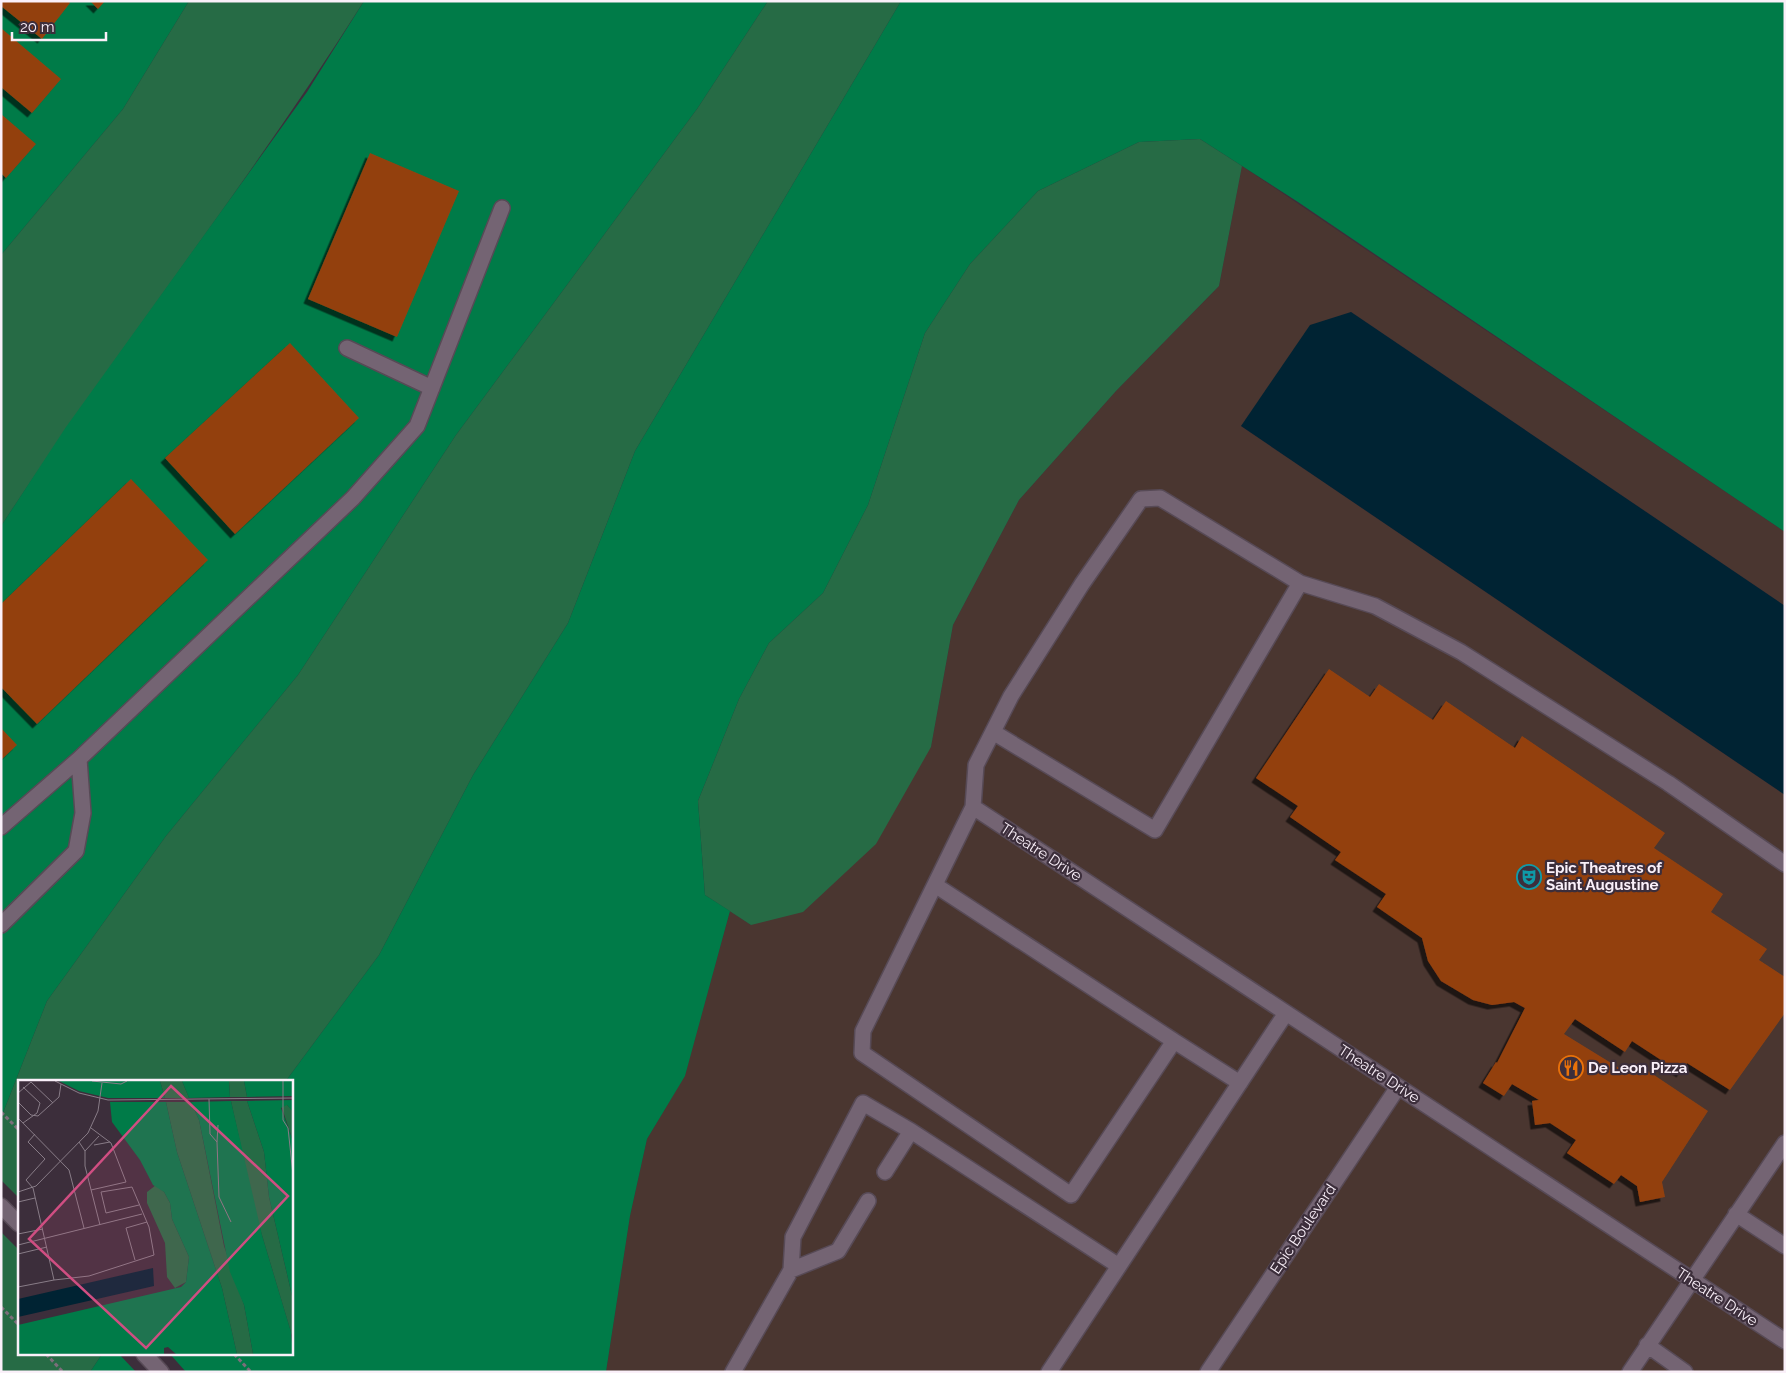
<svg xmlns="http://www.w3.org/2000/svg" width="1786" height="1373" viewBox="0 0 1786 1373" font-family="Raleway,sans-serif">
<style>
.commercial{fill:#4a3630}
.green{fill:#266b45}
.forest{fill:#007b48}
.water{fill:#002333}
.building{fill:#934110;filter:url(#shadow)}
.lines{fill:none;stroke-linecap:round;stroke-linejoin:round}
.lane-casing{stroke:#574a56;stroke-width:18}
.secondary-casing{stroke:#574a56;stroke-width:18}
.path{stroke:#7b6e7a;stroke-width:3;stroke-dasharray:4 2.5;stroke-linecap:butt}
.lane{stroke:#746473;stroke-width:15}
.secondary{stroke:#746473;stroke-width:15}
.labels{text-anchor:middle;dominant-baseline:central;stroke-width:4.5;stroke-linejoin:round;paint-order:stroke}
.street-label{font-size:15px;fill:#faf0f9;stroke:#3c2e3b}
.poi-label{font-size:15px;font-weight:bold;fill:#faf0f9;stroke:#3c2e3b;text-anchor:start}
.inset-road{fill:none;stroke:#887c87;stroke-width:1}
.view{fill:#d04e82;fill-opacity:0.15;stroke:#d04e82;stroke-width:2.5}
.inset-edge{fill:none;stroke:#faf0f9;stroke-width:2.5}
</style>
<defs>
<filter id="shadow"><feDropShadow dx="-4.5" dy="4.5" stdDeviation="0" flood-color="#0009"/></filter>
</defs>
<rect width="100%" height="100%" fill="#3c2e3b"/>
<path class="commercial" d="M1242,166L1785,532V606L1351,312L1241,426L1785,795V1372H606L630,1216L647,1139L685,1075L730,911L751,925L931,747L953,625L1019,500L1116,391L1219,286Z"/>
<path class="green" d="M189,1H364C250,181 118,348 1,526V255L123,109Z
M768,1H901L635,451L568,623L473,775L379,955L285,1082H19V1198L1,1180V1118L47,1001L166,836L298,675L456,435L697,109Z
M1200,139L1242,166L1219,286L1116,391L1019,500L953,625L931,747L876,844L803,912L751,925L705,895L698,801L739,699L769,643L823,593L868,505L925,333L970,264L1038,191L1139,142Z
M1,1232L19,1250V1354H102L90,1372H1Z"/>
<path class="forest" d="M1,1H189L123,109L1,255Z
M364,1H768L697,109L456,435L298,675L166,836L47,1001L1,1118V526L66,427L307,92Z
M901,1H1785V532L1298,202L1200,139L1139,142L1038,191L970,264L925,333L868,505L823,593L769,643L739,699L698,801L705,895L730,911L685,1076L647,1139L630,1216L606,1372H186L170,1354H291V1082H285L379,955L473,775L568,623L635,451Z
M102,1354H119L136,1372H90Z"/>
<path class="water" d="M1351,312L1785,606V795L1241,426L1310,325Z"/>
<path class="building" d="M1,1H68L70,3L42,39L1,6Z
M90,1H105L98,9Z
M1,28L61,79L32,113L1,87Z
M1,114L36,144L6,178L1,173Z
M370,153L459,191L397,337L308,299Z
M290,343L359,418L235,534L165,458Z
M131,479L208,560L37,724L1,687V604Z
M1329,669L1370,697L1379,684L1433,720L1446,701L1515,748L1522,736L1665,833L1654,848L1723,894L1711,912L1767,949L1759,960L1785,977V1013L1730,1090L1687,1063L1681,1073L1632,1041L1625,1052L1575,1019L1564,1034L1629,1074L1636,1063L1708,1111L1662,1182L1665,1197L1640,1202L1637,1186L1621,1175L1614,1184L1567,1153L1576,1140L1550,1123L1535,1125L1532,1101L1539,1100L1512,1084L1504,1096L1483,1083L1496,1062L1497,1063L1525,1008L1514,1002L1492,1005L1473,1000L1441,981L1428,961L1422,938L1377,907L1386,894L1335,860L1341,852L1290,817L1298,806L1256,778Z
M1,728L17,745L1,760Z"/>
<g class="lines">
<defs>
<path id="lane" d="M347,348L432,388
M993,732L1155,830L1300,583
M973,807L1785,1341
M1,827L79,759
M935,885L1174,1041L1071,1195L862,1053L863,1031L973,807L976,765L1011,696L1082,584L1141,499L1160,498L1300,583L1375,606L1461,652L1668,783L1785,864
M1,925L76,851L83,813L79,759L353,498L417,426L502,208
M1174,1041L1240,1083
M885,1172L911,1131
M1736,1214L1785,1246
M791,1270L838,1251L868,1201
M1647,1345L1685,1372
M733,1372L791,1270L793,1237L863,1103L911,1131L1119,1266
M1049,1372L1286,1013
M1208,1372L1398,1087
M1630,1372L1785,1143"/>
<path id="secondary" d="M1,1206L19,1224
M144,1354L161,1372"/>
</defs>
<use href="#lane" class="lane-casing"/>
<use href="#secondary" class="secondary-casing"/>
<path class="path" d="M1,1112L19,1130
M1,1307L19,1325
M46,1354L63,1372
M234,1354L251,1372"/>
<use href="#lane" class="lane"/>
<use href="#secondary" class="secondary"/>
</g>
<defs>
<symbol id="theatre-ring" viewBox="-11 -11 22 22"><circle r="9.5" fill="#3c2e3b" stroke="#0f9aa8" stroke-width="1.5"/><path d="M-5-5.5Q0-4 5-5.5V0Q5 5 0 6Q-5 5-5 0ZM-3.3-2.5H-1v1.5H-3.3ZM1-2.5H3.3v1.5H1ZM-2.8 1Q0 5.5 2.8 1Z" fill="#0f9aa8"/></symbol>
<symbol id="restaurant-ring" viewBox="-11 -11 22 22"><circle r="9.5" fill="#3c2e3b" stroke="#e8710a" stroke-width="1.5"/><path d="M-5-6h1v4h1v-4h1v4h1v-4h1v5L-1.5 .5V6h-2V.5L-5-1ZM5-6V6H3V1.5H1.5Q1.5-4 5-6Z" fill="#e8710a"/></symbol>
</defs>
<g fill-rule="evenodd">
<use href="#theatre-ring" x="1515" y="863" width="28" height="28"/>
<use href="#restaurant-ring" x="1557" y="1054" width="28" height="28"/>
</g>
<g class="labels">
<g class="street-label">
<text transform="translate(1041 852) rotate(33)">Theatre Drive</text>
<text transform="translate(1379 1074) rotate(33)">Theatre Drive</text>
<text transform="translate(1303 1229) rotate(-56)">Epic Boulevard</text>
<text transform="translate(1717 1297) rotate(33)">Theatre Drive</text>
</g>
<g class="poi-label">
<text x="1546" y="868">Epic Theatres of<tspan x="1546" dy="17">Saint Augustine</tspan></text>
<text x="1588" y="1068">De Leon Pizza</text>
</g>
</g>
<g transform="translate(18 1080)">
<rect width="275" height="275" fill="#3c2e3b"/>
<path d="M142,1H164L171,18H147ZM211,1H226L229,17H212ZM213,21H229L246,72L251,117L275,220V259L238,135ZM148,22H173L181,40L206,166L226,225L235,274H219L204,208L159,72ZM263,25H269L275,31V61ZM138,105L146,112L152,123L154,139L171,177L168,202L157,208L149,197L147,163L129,123V112Z" fill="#266b45"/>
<path d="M41,1H142L147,18H90L61,11ZM164,1H211L212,17L171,18ZM226,1H275V16L229,17ZM275,20V32L269,25L263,28L275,61V220L251,117L246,72L229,21ZM213,21L244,155L273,252L275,274H235L226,225L212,192L181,40L173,22ZM92,22H148L159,72L204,208L219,274H158L150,267L146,268V274H0V245L163,207L168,202L171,177L154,139L152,123L146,112L135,105L122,80L94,42Z" fill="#007b48"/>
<path d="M135,188L136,206L0,237V219Z" fill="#002333"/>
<path class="inset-road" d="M37,1L61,13L90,20L275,18M74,1L103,4L109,1M265,1V40L270,48L275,95M0,13L13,2L35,23M191,19L192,54L199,62L201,117L213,142M0,22L13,35L20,36L41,17L43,4M0,38L51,90L66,148M5,43L19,33L22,23L5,7M73,48L93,63L108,102L73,110M17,54L10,62L27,79L8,100L15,108L36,200L71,196L136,175L131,147L114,107L83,112L88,133L121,125M61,62L67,71V86L82,145M199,62L200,45M76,65L92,62M67,71L81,56M0,112L18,106L70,53L80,31L84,3M0,122L17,118M0,154L25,149M0,165L124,134M0,174L29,167M117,180L108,148L129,142M0,207L36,200"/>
<path class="view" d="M153,6L270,116L128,268L11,159Z"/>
<rect width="275" height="275" class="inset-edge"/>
</g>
<rect width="1786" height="1373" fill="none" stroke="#faf0f9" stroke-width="5"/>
<path d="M12 32v8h94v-8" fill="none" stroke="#faf0f9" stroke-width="2.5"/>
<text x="20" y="32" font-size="15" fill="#faf0f9" stroke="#3c2e3b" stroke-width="4" paint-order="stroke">20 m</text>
</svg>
